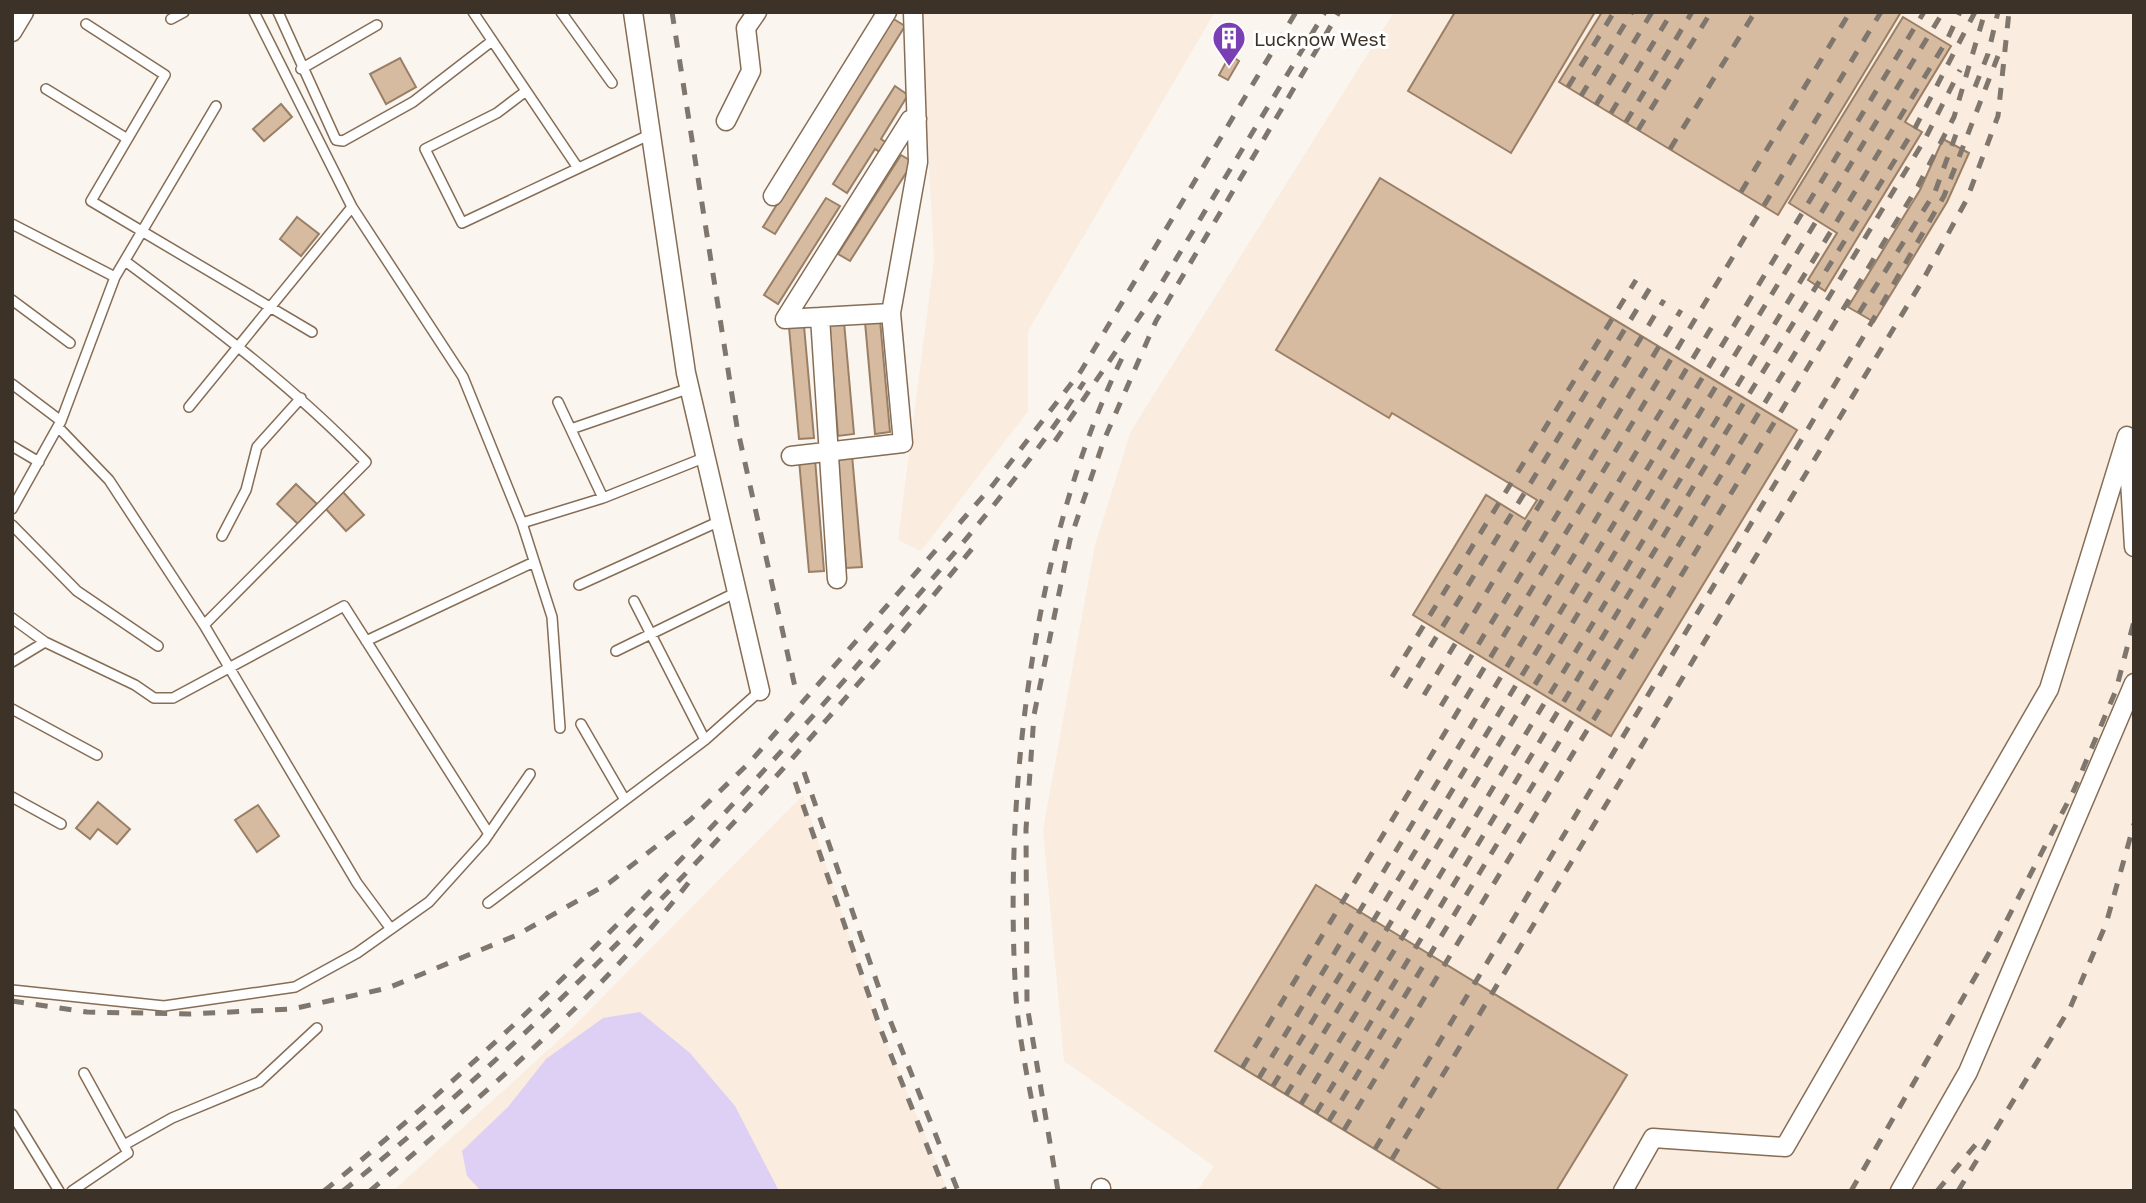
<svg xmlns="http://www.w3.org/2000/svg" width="2146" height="1203" viewBox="0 0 2146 1203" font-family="'Golos Text',sans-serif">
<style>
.built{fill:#faecdf}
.water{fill:#ded0f4}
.building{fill:#d7bba1;stroke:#997f66;stroke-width:2}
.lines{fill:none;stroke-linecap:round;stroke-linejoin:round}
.lane-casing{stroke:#866d55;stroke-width:12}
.street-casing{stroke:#866d55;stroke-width:21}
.lane{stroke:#fff;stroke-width:9}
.street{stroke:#fff;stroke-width:18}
.rail{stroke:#7f766d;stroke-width:5;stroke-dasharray:12 12;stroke-linecap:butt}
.labels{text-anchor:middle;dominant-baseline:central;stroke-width:6;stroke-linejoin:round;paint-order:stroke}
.poi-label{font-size:19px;fill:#3d3227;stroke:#fff;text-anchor:start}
</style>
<rect width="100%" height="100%" fill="#fbf5f0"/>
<path class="built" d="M921,12H1215L1028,331V411L921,551L898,540L934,260Z
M1394,12H2134V1191H1197L1214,1166L1064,1061L1043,830L1095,545L1131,431Z
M803,795L876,1017L948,1191H393L568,1032Z"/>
<path class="water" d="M640,1012L690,1053L735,1106L779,1191H481L467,1176L462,1151L508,1107L546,1059L603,1018Z"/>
<path class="building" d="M1455,12H1595L1511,153L1408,91Z
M1602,12H1901L1778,215L1559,82Z
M1903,17L1951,46L1905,122L1922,132L1825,291L1808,280L1837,233L1789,203Z
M892,18L905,26L775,234L763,227Z
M1230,55L1239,61L1228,80L1219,75Z
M400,58L416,87L386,104L370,74Z
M895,86L908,95L881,139L887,143L881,153L875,149L847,193L833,184Z
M281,104L292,117L264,141L253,129Z
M1943,139L1969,153L1947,202L1874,322L1848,307L1920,190Z
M901,155L913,162L850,261L838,254Z
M1380,178L1797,430L1611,736L1413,615L1486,495L1525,519L1537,500L1392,413L1389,418L1276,350Z
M826,198L840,206L778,304L764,295Z
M297,217L319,234L301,256L280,239Z
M880,320L890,432L875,434L865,322Z
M844,322L854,434L838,436L829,324Z
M804,326L814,438L799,439L789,327Z
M852,455L862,567L846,568L837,456Z
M815,459L824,571L809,572L799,460Z
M296,484L317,504L298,524L277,504Z
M343,492L364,515L346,531L325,508Z
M98,802L130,829L117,844L98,829L90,839L76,828Z
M258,805L279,836L257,852L235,820Z
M1316,885L1627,1075L1556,1191H1443L1215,1051Z"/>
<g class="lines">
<defs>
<path id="lane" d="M278,12L336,140L343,141L413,102L492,41
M473,12L578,168
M561,12L612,83
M171,19L184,12
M86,24L165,75L91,201L312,332
M301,69L377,25
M46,89L126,138
M526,91L497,113L425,149L462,223L651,134
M352,207L463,377L522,523L552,617L560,728
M12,224L115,277
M125,261C210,324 293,386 366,462L204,625
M12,300L70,343
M12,384L61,421L12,509
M558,402L603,498L706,457
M189,407L352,207L254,12
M61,421L115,277L216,106
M58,427L109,480L204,625L357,883L391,929
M571,429L690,388
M12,446L39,462
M522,523L603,498
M12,525L77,591L158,646
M222,536L246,490L257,447L301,398
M579,585L720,521
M634,601L705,740
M12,618L45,642L135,685L154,698H173L344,606L489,834
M366,641L534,562
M616,651L737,592
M12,662L45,642
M12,709L97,755
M581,724L625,800
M12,797L61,824
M488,903L705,740L760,691
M12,990L164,1006L295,987L357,953L429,902L484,841L530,774
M12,1114L59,1191
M124,1145L172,1118L259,1082L317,1028
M72,1191L128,1153L84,1073"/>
<path id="street" d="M633,12L686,373L760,691
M12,32L24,12
M726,121L751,71L746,28L757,12
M773,196L887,12
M820,317L837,579
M785,319L910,120L917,119
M785,319L891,313
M2128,447L2134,547
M791,456L903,443L891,313L918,162L913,12
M1101,1188V1191
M1623,1191L1653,1138L1785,1147L2049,689L2127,436
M1900,1191L1968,1072L2134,683"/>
</defs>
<use href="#lane" class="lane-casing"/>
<use href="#street" class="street-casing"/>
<use href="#lane" class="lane"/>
<use href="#street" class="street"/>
<path class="rail" d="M672,12L737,427L797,696
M1568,87L1614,12
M1975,87L1988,54L1998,12
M1581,96L1632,12
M1596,105L1652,12
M1611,113L1672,12
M1626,122L1692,12
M1638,130L1711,12
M1670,149L1755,12
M1741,192L1850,12
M1859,313L1935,192L1959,126
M1055,441L1155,294L1325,12
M1392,677L1636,280
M1405,688L1650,288
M1424,695L1664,300
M1441,706L1681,310
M804,772L890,1020L958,1191
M795,782L881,1030L945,1191
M12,1001L87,1012L189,1014L292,1009L388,988L517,935L609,883L690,820L750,762L993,485L1081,371L1296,12
M1242,1068L1881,12
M1259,1078L1716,320
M1273,1086L1924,12
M1286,1095L1943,12
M1301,1104L1947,40L1960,12
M1316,1113L1746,399L1915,128L1975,12
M1329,1121L1925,139L1960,70
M1036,1122C1028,1081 1019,1038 1016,997C1003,792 1033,537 1125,352
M1344,1130L1918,186L1954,117L1985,12
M1375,1149L1862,339L1944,196L1998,56
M1392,1159L1924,278L1967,199L1998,116L2009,12
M324,1191C523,1028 693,855 861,661C939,571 1019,482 1084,382
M343,1191C579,1001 784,777 976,544
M370,1191C482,1095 598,999 689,882
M1058,1191L1027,1005L1026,829L1034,715L1070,540L1104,440L1156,321L1339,12
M1851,1191L1996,941L2074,790L2116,690L2134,621
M1937,1191L1982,1137
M1958,1191L2070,1008L2106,924L2134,824"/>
</g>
<defs>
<symbol id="building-pin" viewBox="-11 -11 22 30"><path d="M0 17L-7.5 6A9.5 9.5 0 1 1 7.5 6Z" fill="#7a3fb5" stroke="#fff"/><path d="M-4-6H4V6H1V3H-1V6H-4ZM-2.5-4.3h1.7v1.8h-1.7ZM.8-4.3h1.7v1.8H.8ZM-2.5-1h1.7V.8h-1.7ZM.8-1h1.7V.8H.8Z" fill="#fff"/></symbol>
</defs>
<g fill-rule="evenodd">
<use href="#building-pin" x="1210" y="19" width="38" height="52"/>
</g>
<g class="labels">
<g class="poi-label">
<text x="1254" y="38">Lucknow West</text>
</g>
</g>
<rect width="2146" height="1203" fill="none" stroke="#3d3227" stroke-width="28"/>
</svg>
